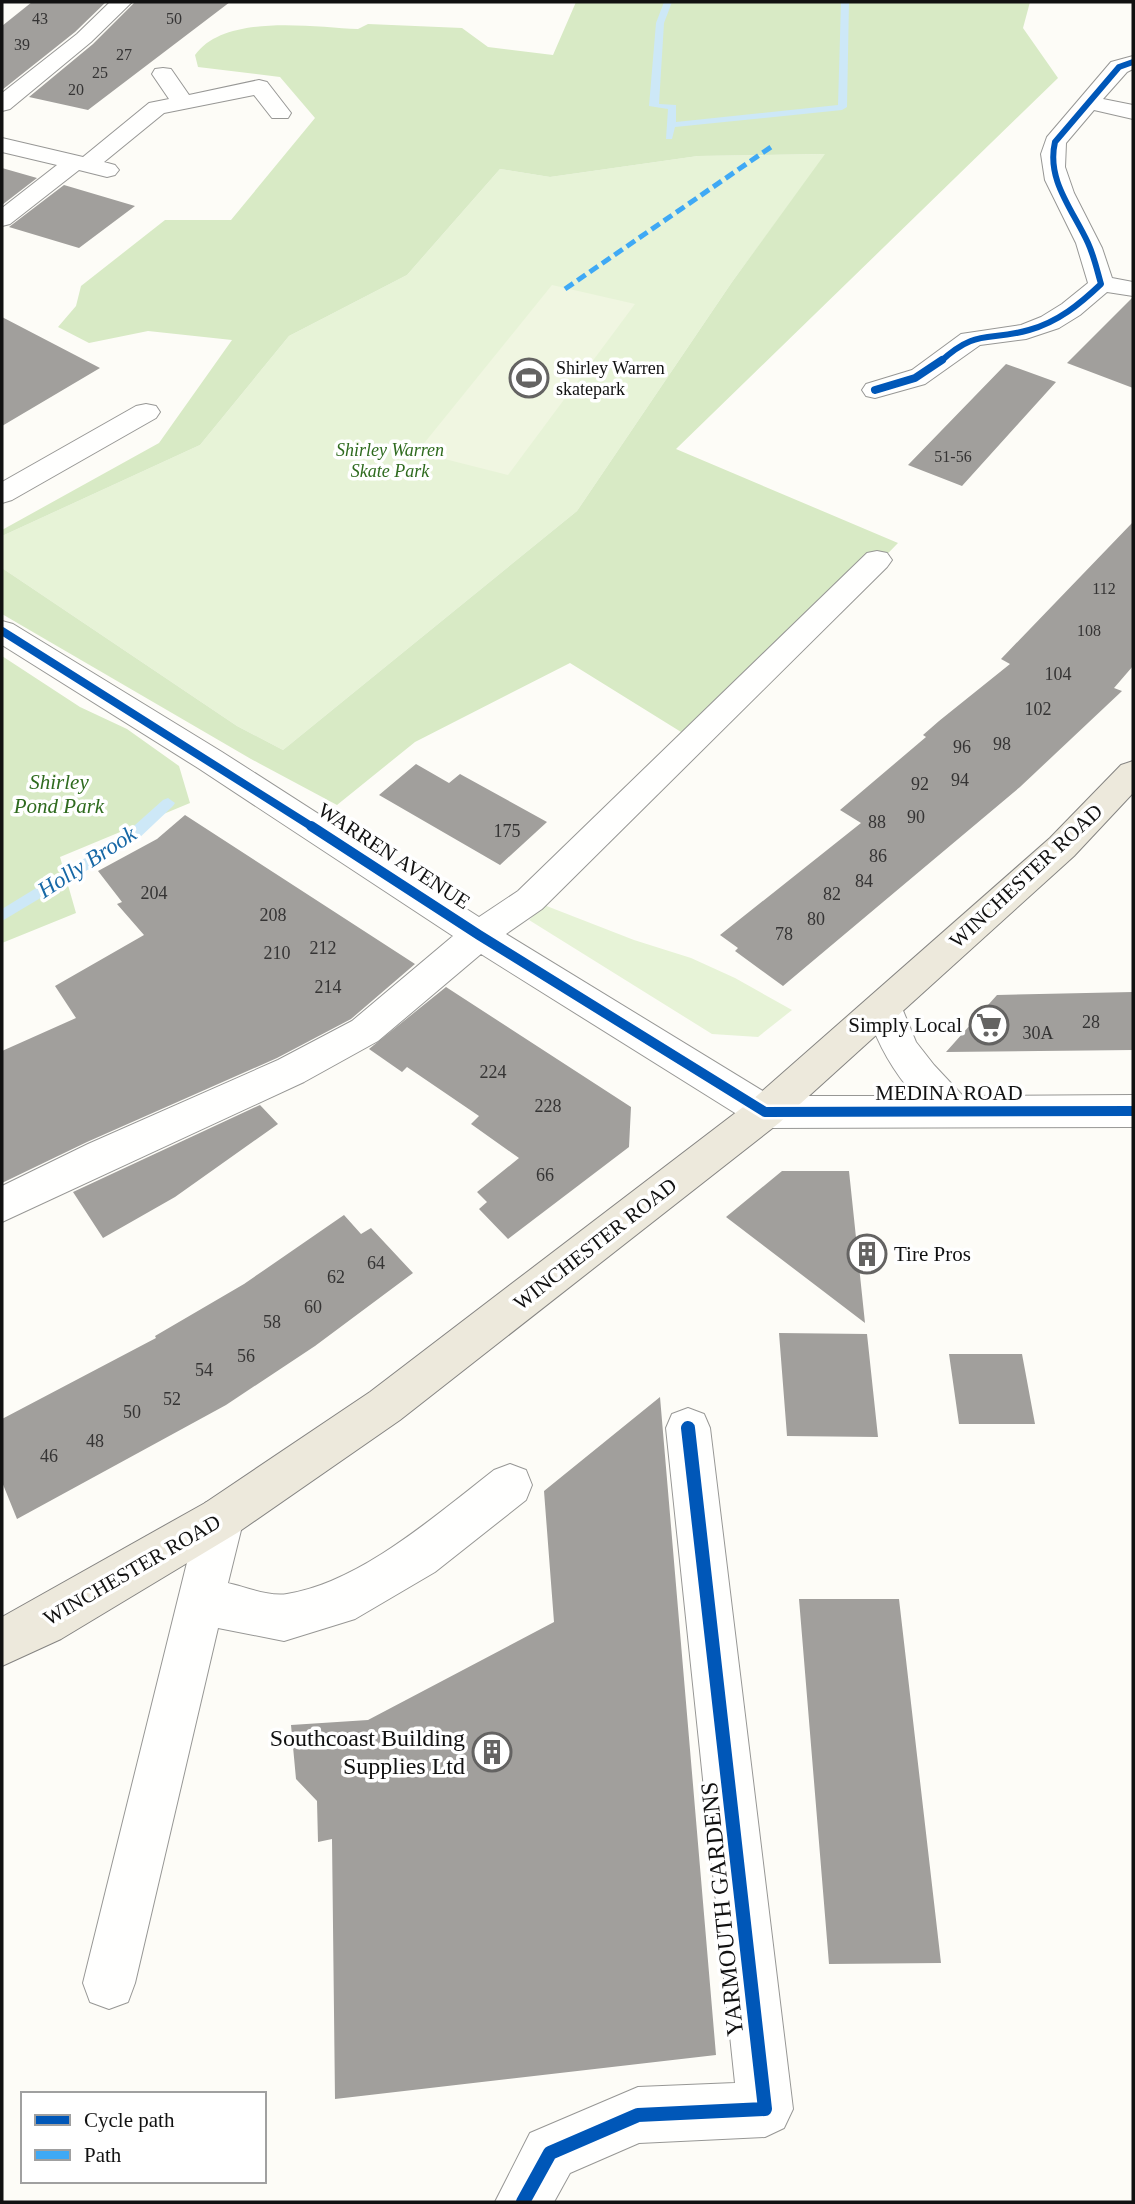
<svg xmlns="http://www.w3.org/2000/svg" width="1135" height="2204" viewBox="0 0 1135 2204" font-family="Georgia,serif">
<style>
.green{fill:#e7f3d7}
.forest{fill:#d8eac5}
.pitch{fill:#f0f6e1}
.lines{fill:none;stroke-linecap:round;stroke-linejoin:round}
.stream{fill:#cde8f7;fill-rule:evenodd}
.building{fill:#a19f9c}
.minor-casing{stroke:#979795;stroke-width:2}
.major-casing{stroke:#858482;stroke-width:2}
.minor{fill:#fffffe;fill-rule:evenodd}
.major{fill:#ede9dc;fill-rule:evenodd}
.quiet{stroke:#3fa9f5;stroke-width:5;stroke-dasharray:10 5;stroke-linecap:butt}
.cycleway-far3-casing{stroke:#fff;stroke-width:9}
.cycleway-far2-casing{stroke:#fff;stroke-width:11}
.cycleway-far1-casing{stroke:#fff;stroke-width:15}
.cycleway-casing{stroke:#fff;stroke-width:18}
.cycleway-far3{stroke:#0057b8;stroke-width:6}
.cycleway-far2{stroke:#0057b8;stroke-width:8}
.cycleway-far1{stroke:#0057b8;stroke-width:10}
.cycleway{stroke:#0057b8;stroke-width:14}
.labels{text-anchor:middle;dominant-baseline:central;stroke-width:7;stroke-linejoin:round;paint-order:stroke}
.far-number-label{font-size:16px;fill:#353434}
.far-poi-label{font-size:18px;fill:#111;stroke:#fff;text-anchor:start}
.far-park-label{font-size:18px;font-style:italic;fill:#2f6b1f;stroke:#fff}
.number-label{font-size:18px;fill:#353434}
.park-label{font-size:21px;font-style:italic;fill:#2f6b1f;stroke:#fff}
.street-label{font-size:21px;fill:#111;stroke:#fff}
.poi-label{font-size:21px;fill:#111;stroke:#fff;text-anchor:end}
.water-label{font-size:23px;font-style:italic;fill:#1768a6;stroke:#fff}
.near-poi-label{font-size:24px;fill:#111;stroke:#fff;text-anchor:end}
.near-street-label{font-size:24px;fill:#111;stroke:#fff}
</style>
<rect width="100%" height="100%" fill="#fdfcf7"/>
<path class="green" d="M826,154L732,282L577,511L283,750L237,726L2,568V536L200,445L289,336L407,275L500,169L550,177L698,156Z
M544,905L634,940L691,958L735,978L792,1010L758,1037L712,1034L529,920Z"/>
<path class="forest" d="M576,2H1030L1023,28L1058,78L676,449L898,543L702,745L570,663L415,742L337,805L251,759L2,614V568L237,726L283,750L577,511L732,282L825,154L698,156L550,177L500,169L407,275L289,336L200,445L2,536V530L159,443L232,340L148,331L89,343L58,327L76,306L81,286L165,220H231L315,118L280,77L198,67L195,55C225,13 312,27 358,29L368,24L462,28L488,47L553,55Z
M2,656L80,707L127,729L179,766L190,803L60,857L76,913L2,943Z"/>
<path class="pitch" d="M552,285L635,304L508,475L417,452Z"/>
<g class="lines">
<path class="stream" d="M664,2H672L664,23L659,104L676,105V122L838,105L841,2H849L847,107L842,110L675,127L672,139H666L668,109L649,106L656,23Z
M168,798L175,803L173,806L136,841L2,921V909L126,833L163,800Z"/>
</g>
<path class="building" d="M32,2H106L75,32L2,90V26Z
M135,2H230L88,110L29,97L93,44Z
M2,168L37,178L2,205Z
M64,185L135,206L79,248L9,227Z
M1132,298L1133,388L1067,363Z
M2,317L100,368L2,426Z
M1006,364L1056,382L962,486L908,465Z
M1133,522V666L1114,688L1122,691L1020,787L783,986L735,951L738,948L720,935L861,823L840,810L926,737L923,735L939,721L1010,664L1001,659Z
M416,764L449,783L460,774L547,822L500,865L379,795Z
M185,815L415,964L351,1019L277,1058L87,1142L2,1183V1051L76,1018L55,986L144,935L117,904L122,902L98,871L157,839Z
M446,987L631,1107L629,1147L508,1239L479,1209L487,1202L477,1192L519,1158L471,1124L479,1116L407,1067L402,1072L369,1049Z
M1133,992V1050L946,1052L997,995Z
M260,1105L278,1124L175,1197L103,1238L73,1192Z
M782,1171H849L865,1323L726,1217Z
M344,1215L361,1234L371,1228L413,1273L315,1346L226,1405L17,1519L2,1482V1419L156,1338L155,1336L244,1284Z
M779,1333L867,1334L878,1437L787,1436Z
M949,1354H1022L1035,1424H959Z
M660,1397L716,2055L335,2099L332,1839L318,1842L317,1801L296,1779L291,1725L368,1720L554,1622L544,1491Z
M799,1599H899L941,1963L829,1964Z"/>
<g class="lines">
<defs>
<path id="minor" d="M110,2H132L91,42L10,109L2,111V93L77,34Z
M1133,56V69L1127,72L1103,99L1133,105V119L1094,110L1066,143L1065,167L1074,193L1102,248L1112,278L1133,282V296L1107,292L1080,315L1059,328L1026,339L980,345L925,384L875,398L866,396L862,390L866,384L912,370L961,334L1021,325L1041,317L1062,304L1088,283L1076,243L1045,180L1041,154L1047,137L1111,62Z
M163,68L171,69L189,95L259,80L267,82L291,113L288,118H272L254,95L164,113L104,162L115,165L119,170L115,175L107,177L79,170L10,224L2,226V208L57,165L2,152V138L83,157L149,103L169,99L152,74L155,69Z
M146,404L156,406L160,412L156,418L12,500L2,503V482L136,406Z
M877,551L887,553L892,560L887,567L542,909L506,934L771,1096H915C891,1069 875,1040 866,1006L871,996L884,991L897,996L916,1042L934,1065L963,1096L1133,1095V1127L765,1128L751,1123L481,954L378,1041L304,1082L2,1222V1186L88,1144L278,1060L352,1021L453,936L198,768L2,645V621L13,624L222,752L479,917L518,891L867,553Z
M688,1408L704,1414L710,1428L793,2109L784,2128L765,2137L639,2143L570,2173L554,2202H495L530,2133L638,2087L735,2083L666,1428L672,1414Z
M510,1464L526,1470L532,1485L526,1500L435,1572L355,1619L284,1641L218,1628L135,1983L128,2002L109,2009L90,2002L83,1983L198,1518L205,1503L221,1496L237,1503L244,1518L228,1583C245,1587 270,1597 287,1594C361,1582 436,1515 494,1470Z"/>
<path id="major" d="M1133,761V793L1074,856L779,1123L400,1420L237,1533L61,1639L2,1666V1617L205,1503L370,1392L751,1101L1050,838L1121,765Z"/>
</defs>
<use href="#minor" class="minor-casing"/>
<use href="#major" class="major-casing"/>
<use href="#minor" class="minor"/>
<use href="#major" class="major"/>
<path class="quiet" d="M565,289L771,147"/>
<defs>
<path id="cycleway-far3" d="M940,362C977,328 987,342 1029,330C1058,322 1080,304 1101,284C1097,270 1094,256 1088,243C1073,210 1046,180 1055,142L1119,67L1133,62"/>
<path id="cycleway-far2" d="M875,390L915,378L942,360
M2,631L314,828"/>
<path id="cycleway-far1" d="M311,826L479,935L765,1112L1133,1111"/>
<path id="cycleway" d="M523,2202L550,2153L638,2115L765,2109L688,1428"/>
</defs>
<use href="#cycleway-far3" class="cycleway-far3-casing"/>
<use href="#cycleway-far2" class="cycleway-far2-casing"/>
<use href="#cycleway-far1" class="cycleway-far1-casing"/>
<use href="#cycleway" class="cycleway-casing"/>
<use href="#cycleway-far3" class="cycleway-far3"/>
<use href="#cycleway-far2" class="cycleway-far2"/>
<use href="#cycleway-far1" class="cycleway-far1"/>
<use href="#cycleway" class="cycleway"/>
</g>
<defs>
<symbol id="stadium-ring" viewBox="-11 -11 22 22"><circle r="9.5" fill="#fff" stroke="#646362" stroke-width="1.5"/><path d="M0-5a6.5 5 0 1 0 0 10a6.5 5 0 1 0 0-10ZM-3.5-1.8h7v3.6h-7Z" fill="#646362"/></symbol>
<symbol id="supermarket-ring" viewBox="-11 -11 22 22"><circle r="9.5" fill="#fff" stroke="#646362" stroke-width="1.5"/><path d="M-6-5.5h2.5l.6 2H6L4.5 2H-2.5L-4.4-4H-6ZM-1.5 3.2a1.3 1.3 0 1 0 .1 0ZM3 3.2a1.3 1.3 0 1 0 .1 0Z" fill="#646362"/></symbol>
<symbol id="building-ring" viewBox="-11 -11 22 22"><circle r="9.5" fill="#fff" stroke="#646362" stroke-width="1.5"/><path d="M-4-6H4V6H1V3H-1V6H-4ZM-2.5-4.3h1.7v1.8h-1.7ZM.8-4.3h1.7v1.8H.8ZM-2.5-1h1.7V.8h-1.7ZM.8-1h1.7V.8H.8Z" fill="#646362"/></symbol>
</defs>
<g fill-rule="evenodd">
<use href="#stadium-ring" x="507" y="356" width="44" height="44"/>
<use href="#supermarket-ring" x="967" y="1003" width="44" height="44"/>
<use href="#building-ring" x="845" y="1232" width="44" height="44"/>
<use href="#building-ring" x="470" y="1730" width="44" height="44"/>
</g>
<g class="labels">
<g class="far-number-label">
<text x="40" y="18">43</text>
<text x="174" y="18">50</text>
<text x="22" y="44">39</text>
<text x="124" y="54">27</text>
<text x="100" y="72">25</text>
<text x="76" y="89">20</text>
<text x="953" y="456">51-56</text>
<text x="1104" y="588">112</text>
<text x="1089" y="630">108</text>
</g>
<g class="far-poi-label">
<text x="556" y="368">Shirley Warren<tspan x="556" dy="21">skatepark</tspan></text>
</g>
<g class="far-park-label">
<text x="390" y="450">Shirley Warren<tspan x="390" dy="21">Skate Park</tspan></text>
</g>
<g class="number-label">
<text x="1058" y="674">104</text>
<text x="1038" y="709">102</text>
<text x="1002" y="744">98</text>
<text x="962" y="747">96</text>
<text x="960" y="780">94</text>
<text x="920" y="784">92</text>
<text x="916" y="817">90</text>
<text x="877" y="822">88</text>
<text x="507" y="831">175</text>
<text x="878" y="856">86</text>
<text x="864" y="881">84</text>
<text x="154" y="893">204</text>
<text x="832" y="894">82</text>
<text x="273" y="915">208</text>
<text x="816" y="919">80</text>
<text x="784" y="934">78</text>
<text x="323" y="948">212</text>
<text x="277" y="953">210</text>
<text x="328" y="987">214</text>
<text x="1091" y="1022">28</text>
<text x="1038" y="1033">30A</text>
<text x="493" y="1072">224</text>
<text x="548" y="1106">228</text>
<text x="545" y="1175">66</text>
<text x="376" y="1263">64</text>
<text x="336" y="1277">62</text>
<text x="313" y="1307">60</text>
<text x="272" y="1322">58</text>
<text x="246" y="1356">56</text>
<text x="204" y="1370">54</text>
<text x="172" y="1399">52</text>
<text x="132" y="1412">50</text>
<text x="95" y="1441">48</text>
<text x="49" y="1456">46</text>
</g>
<g class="park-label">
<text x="59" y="782">Shirley<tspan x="59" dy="24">Pond Park</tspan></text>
</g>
<g class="street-label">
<text transform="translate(394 856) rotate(33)">WARREN AVENUE</text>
<text transform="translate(1026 876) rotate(-43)">WINCHESTER ROAD</text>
<text x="949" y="1093">MEDINA ROAD</text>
<text transform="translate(595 1244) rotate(-38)">WINCHESTER ROAD</text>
<text transform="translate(132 1570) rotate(-30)">WINCHESTER ROAD</text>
</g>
<g class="poi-label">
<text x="962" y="1025">Simply Local</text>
<text x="894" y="1254" text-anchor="start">Tire Pros</text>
</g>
<g class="water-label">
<text transform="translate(87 862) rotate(-33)">Holly Brook</text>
</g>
<g class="near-poi-label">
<text x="465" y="1738">Southcoast Building<tspan x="465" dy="28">Supplies Ltd</tspan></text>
</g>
<g class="near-street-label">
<text transform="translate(722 1909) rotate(-96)">YARMOUTH GARDENS</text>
</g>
</g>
<rect width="1135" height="2204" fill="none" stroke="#111111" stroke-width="7"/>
<rect x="21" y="2092" width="245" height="91" fill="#ffffff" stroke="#a0a0a0" stroke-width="2"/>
<rect x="35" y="2115" width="35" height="10" fill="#0057b8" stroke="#a0a0a0" stroke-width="2"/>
<text x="84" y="2127" font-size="21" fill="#111111">Cycle path</text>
<rect x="35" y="2150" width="35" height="10" fill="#3fa9f5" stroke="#a0a0a0" stroke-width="2"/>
<text x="84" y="2162" font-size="21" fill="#111111">Path</text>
</svg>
